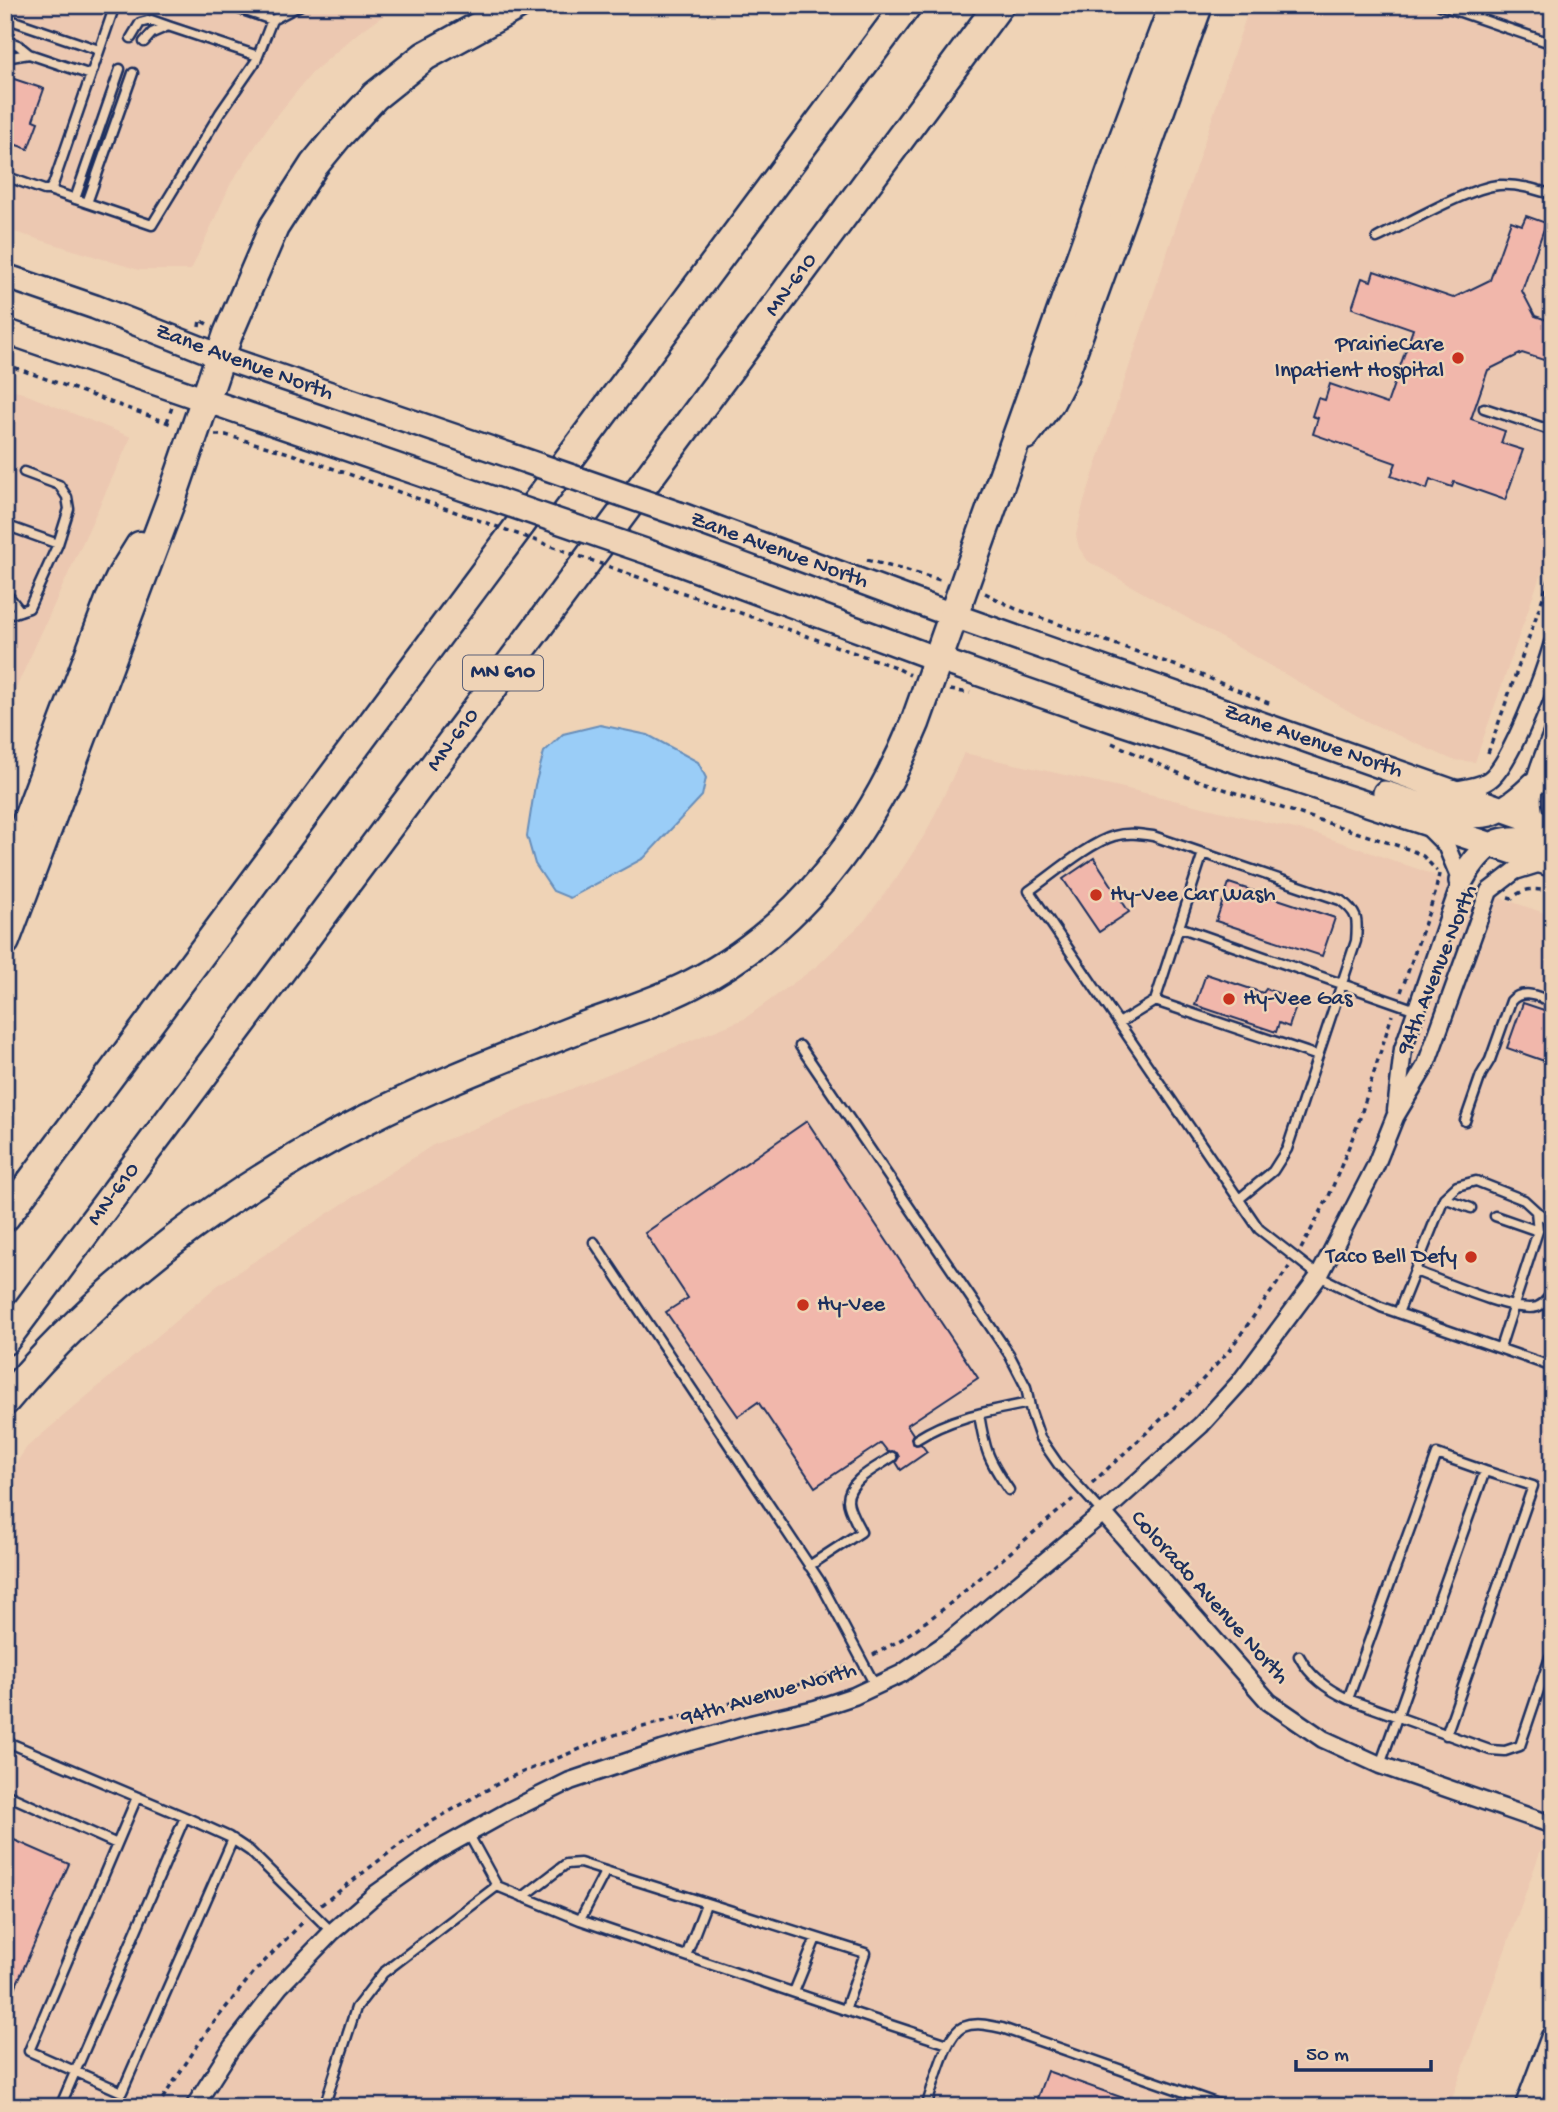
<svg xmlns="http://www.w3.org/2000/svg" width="1558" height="2112" viewBox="0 0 1558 2112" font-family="'Gochi Hand',sans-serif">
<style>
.built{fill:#ecc8b1}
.water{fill:#9acdf7;stroke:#678eba;stroke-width:2}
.building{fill:#f1b7ab;stroke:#1b2f5e;stroke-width:2}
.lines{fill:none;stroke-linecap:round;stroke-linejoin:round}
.lane-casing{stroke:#1b2f5e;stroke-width:13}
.street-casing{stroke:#1b2f5e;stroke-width:21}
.secondary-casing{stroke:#1b2f5e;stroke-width:28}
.highway-casing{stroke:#1b2f5e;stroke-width:33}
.path{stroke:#1b2f5e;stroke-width:3.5;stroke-dasharray:5 5;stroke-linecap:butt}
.lane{stroke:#efd3b6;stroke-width:8}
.street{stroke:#efd3b6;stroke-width:16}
.secondary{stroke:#efd3b6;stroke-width:23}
.highway{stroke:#efd3b6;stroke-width:28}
.secondary-bridge-casing{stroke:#1b2f5e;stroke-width:28;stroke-linecap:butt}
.path-bridge{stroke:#1b2f5e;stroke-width:3.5;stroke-dasharray:5 5;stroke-linecap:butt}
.secondary-bridge{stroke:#efd3b6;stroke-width:23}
.poi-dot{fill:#c8321e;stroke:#efd3b6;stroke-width:2.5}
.labels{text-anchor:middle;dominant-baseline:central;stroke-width:5;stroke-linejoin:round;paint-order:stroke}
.shield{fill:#efd3b6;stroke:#5b6078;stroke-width:2}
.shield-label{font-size:21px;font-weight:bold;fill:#1b2f5e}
.street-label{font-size:23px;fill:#1b2f5e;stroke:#efd3b6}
.poi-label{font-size:23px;fill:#1b2f5e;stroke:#efd3b6;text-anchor:start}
</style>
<rect width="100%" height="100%" fill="#efd3b6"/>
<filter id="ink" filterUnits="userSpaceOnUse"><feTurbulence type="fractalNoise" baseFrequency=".0143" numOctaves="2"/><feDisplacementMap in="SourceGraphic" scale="14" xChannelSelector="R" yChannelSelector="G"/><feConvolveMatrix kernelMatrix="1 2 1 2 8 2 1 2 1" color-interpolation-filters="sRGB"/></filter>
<g filter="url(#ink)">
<path class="built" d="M5,5H399L358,33L312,73L270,124L231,183L191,270H139L5,229Z
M1250,5H1553V539L1475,762L1453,760L1368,722L1088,561L1079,548L1076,535L1083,505Z
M5,386L131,437L5,712Z
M1553,748V802L1546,793V769Z
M964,753L1111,785L1320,835L1553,916V1816L1449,2107H5V1480L27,1447L218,1285L433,1145L744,1019L817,966L864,921L897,877L927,831Z"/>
<path class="water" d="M600,725L648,735L698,762L706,778L702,796L644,858L570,898L553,891L535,864L527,836L535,785L544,752L563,734Z"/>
<path class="building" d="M5,76L44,89L33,120L38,122L28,149L5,141Z
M1526,216L1546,223L1522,291L1535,316L1553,322V363L1522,353L1488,370L1471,419L1505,431L1501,443L1523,450L1505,500L1454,482L1452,487L1430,479L1427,489L1391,476L1396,463L1313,434L1318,418L1312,416L1318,398L1325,400L1330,384L1387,404L1413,329L1352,308L1362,278L1371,281L1374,271L1453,298L1490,280L1511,221L1522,225Z
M1094,858L1129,912L1099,932L1063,879Z
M1229,883L1335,918L1322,956L1216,921Z
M1206,974L1263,993L1266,989L1298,1000L1289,1027L1279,1023L1276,1032L1195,1005Z
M1523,1003L1553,1013V1064L1507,1048Z
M807,1121L978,1378L907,1425L913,1434L911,1438L912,1443L916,1445L921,1444L927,1452L901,1470L896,1462L899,1457L897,1453L892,1451L888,1452L881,1443L815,1487L758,1402L738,1416L666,1312L688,1298L645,1233Z
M5,1836L69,1864L5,2011Z
M1047,2071L1143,2105V2107H1034Z"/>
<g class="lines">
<defs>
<path id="lane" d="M1440,5L1553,44
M5,18L99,50
M272,20L301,5
M131,38L140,23L151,20L168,26
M5,40L18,45L29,54L91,75
M144,42L152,33L168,26L258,56
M5,58L29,54
M5,176L44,190H49L53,185L115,5
M49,190L152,225L220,113L256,61L272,20L228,5
M75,199L120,69
M87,203L133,73
M1377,238C1406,224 1470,187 1499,185C1518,184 1535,189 1553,195
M1484,408L1553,431
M5,525L58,544
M10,598L20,611
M5,616L29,608L58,544L69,509L67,497L59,485L24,472
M1179,927L1416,1010
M1155,1001L1318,1056
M1119,1023L1155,1001L1203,853
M800,1046L1009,1354L1026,1387L1031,1412L1040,1438L1058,1464L1103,1513
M1465,1121L1481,1075L1490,1060L1511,1001C1523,988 1538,997 1553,1002
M1444,1198L1471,1208
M1239,1199L1273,1171L1287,1149L1356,941C1358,919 1358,913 1340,900L1153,836C1140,834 1127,832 1114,836C1089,843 1052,875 1029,891L1259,1229L1319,1276L1381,1307L1553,1367
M1536,1211L1553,1223
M1495,1216L1538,1231
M594,1242L819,1580L876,1687
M1415,1271C1439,1280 1516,1314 1537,1307C1547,1303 1550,1295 1553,1286
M1398,1313L1444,1198L1457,1186L1476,1181L1524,1200L1536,1211L1538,1231L1500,1348
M1548,1365L1553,1352
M979,1414C985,1451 988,1459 1009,1490
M917,1439C951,1417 990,1411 1029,1403
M809,1566L861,1532C857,1523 848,1510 848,1500C848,1480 878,1467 892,1457
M1299,1656C1310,1677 1327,1689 1348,1699
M1446,1735L1533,1486L1485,1471
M5,1741L185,1817
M1380,1765L1485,1471L1437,1454L1348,1699L1490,1750L1505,1751L1520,1746L1550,1657
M5,1794L117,1844
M137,1797L29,2051L122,2092L233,1839
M468,1833L497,1886L580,1920L845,2010L865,1953L580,1863L566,1864L523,1897
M580,1920L605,1872
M686,1956L706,1904
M794,1992L816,1938
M845,2010L948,2044
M60,2107L185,1817L229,1837L250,1851L332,1932
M324,2107L356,2008L383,1973L497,1886
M926,2107C933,2088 945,2035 963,2027C976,2022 988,2025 1002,2028L1227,2107"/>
<path id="street" d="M1453,790C1465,788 1479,787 1489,780C1511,765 1545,671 1553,643
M1537,821C1524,792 1543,759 1553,731
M1396,1111L1403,1049L1461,881L1446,845L1427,826
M1103,1513L1269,1702L1323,1739L1380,1765L1553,1825
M194,2107L232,2047L279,1987L332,1932L377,1893L435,1852L509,1811L570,1781L662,1750L751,1724L815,1709L854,1696L901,1674L948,1642L1103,1513L1201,1425L1240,1382L1319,1276L1375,1167L1395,1117L1426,1065L1489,891L1515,871L1544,862"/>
<path id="secondary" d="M5,276L95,307L222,357L509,455
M5,331L482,495
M679,514L952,615L1553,827
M651,553L937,659L1118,722L1553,865
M1385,793C1415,802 1463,823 1493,813C1508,808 1523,795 1534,784
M1461,881C1486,836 1505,833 1553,844
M1527,2107L1553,2038"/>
<g id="highway">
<path d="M1025,435L1050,402L1063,377L1198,5"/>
<path d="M5,879L110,600L122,575L140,546"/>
<path d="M5,941L171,500L228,334L274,227L314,165L337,137L375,96L425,56L518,5"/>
<path d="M5,1217L907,5"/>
<path id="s1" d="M5,1340L564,592L999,5"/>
<path d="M5,1401C103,1283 231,1188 367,1119C435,1084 507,1057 577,1029C615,1015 655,1003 692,984C799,930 870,832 915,723L1117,156L1174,5"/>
</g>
</defs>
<use href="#lane" class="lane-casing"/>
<use href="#street" class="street-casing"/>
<use href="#secondary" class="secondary-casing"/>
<use href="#highway" class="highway-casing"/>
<path class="path" d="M199,327L200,320L209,325
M5,364L174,425
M167,422L172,407
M215,435H226L289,453L467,516
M867,560L944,581
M635,576L895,667L910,675
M985,593L1016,609L1194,672L1271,704
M950,690L970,693
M1112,743L1187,777L1411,850L1423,856L1437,871
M1488,753L1553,569
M1508,897L1512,898C1525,887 1537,888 1553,893
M1401,992L1435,894L1439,874
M1301,1249L1329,1196L1358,1124L1392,1015
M1092,1483L1194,1389L1228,1352L1289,1267
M873,1655L902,1639L946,1607L1073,1499
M321,1905L424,1826L506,1779L617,1734L805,1683L850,1665
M157,2107L208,2030L254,1972L305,1920"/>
<use href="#lane" class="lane"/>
<use href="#street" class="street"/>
<use href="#secondary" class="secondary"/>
<use href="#highway" class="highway"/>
<defs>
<path id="secondary-bridge" d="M509,455L679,514
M482,495L651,553"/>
</defs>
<use href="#secondary-bridge" class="secondary-bridge-casing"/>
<path class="path-bridge" d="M467,516L635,576"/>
<use href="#secondary-bridge" class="secondary-bridge"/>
</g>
</g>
<g class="poi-dot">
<circle cx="1458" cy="358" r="7"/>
<circle cx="1096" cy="895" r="7"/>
<circle cx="1229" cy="999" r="7"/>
<circle cx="1471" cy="1257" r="7"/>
<circle cx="803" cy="1305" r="7"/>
</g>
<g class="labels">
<rect class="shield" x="463" y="655.5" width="80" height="35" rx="5"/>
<g class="shield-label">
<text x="503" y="673">MN 610</text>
</g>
<g class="street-label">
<text stroke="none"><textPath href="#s1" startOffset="1316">MN-610</textPath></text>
<text transform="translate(244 363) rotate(20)">Zane Avenue North</text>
<text transform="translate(779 551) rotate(20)">Zane Avenue North</text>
<text stroke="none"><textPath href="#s1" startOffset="749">MN-610</textPath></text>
<text transform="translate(1313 742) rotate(19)">Zane Avenue North</text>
<text transform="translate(1438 970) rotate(-68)">94th Avenue North</text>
<text stroke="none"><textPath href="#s1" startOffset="182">MN-610</textPath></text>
<text transform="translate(1209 1598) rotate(48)">Colorado Avenue North</text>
<text transform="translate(769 1695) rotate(-16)">94th Avenue North</text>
</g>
<g class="poi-label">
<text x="1444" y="345" text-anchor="end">PrairieCare<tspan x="1444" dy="26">Inpatient Hospital</tspan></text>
<text x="1110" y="895">Hy-Vee Car Wash</text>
<text x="1243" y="999">Hy-Vee Gas</text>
<text x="1457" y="1257" text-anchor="end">Taco Bell Defy</text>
<text x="817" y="1305">Hy-Vee</text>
</g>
</g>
<rect width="1558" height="2112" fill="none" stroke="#efd3b6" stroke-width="28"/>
<rect x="14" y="14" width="1530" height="2084" fill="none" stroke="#1b2f5e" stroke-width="2.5" filter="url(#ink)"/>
<path d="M1296 2060v10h135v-10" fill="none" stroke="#1b2f5e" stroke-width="3.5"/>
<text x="1306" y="2060" font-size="21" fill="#1b2f5e" stroke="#efd3b6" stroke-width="5" paint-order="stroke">50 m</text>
</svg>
